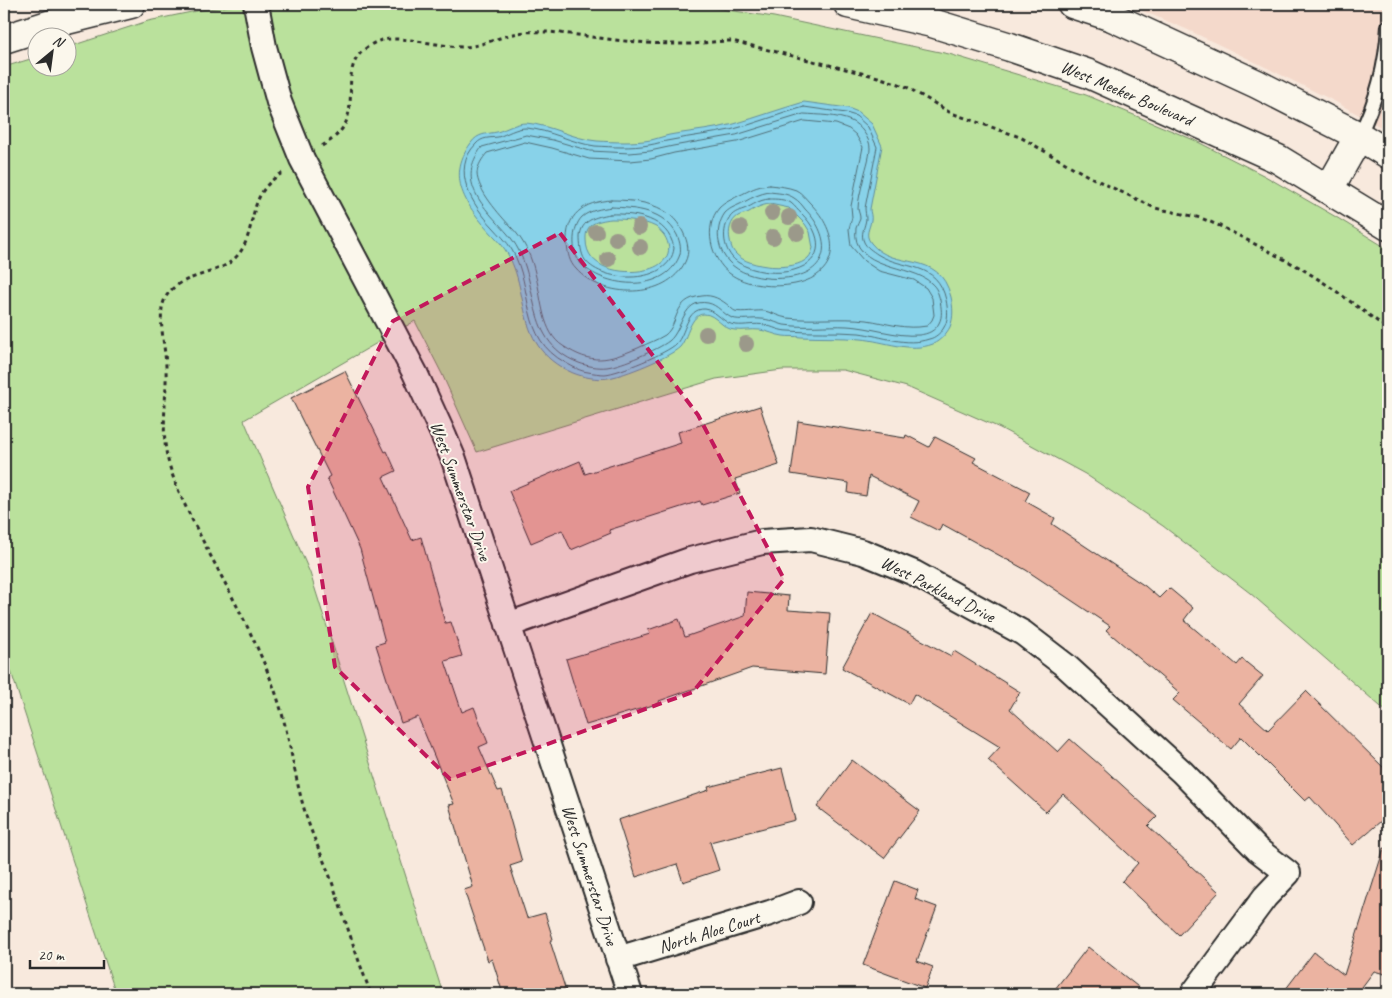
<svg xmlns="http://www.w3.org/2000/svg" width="1392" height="998" viewBox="0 0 1392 998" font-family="Caveat,sans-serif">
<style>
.built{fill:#f4d9cb}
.green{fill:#bae19c;stroke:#728664}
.water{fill:#88d2e9;stroke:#638f9d;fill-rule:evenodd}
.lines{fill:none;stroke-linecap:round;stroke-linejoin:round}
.shore{stroke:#506e77;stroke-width:1}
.building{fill:#ebb3a1;stroke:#2b2b2b}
.service-casing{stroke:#2b2b2b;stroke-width:16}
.minor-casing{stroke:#2b2b2b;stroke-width:28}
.secondary-casing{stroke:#2b2b2b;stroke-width:31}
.path{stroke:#2b2b2b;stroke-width:3;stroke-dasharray:4 4;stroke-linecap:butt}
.service{stroke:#fbf7ec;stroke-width:12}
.minor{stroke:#fbf7ec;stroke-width:24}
.secondary{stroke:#fbf7ec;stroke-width:28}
.tree{fill:#9b998a}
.marked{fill:#c2185b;fill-opacity:0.2;stroke:#c2185b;stroke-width:4;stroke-dasharray:10 6;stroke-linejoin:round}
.labels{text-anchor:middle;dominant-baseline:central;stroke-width:4;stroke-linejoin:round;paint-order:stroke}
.street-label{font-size:18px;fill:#2b2b2b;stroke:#fbf7ec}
</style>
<rect width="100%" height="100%" fill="#f8e9dd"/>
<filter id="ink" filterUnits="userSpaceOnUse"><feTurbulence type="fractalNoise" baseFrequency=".02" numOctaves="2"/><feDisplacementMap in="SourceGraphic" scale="10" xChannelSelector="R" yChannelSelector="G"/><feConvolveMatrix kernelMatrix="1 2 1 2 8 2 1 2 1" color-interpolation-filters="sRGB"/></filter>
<g filter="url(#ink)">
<path class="built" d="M1126,4H1388V131L1334,101L1249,59L1186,29Z"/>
<path class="green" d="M243,4H688L774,17L949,54L1086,95L1194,140L1265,176L1336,217L1388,249V713L1250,593L1163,526L1085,474L1000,428L907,387L843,370H782L716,379L477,452L442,374L415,321L244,420L310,573L443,994H116L4,650V67L37,57L38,68H68V47L148,21L201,10Z"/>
<path class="water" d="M804,102L848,108L858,112L872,124L882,146L870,209C870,212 872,217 871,220C870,229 864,234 871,243C894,272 939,248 951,297C953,307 954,317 950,327C947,333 940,341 933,344C910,353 884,341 861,339C841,337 821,338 801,337C795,336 789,337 783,336C775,335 768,331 760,330C751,329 743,331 735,330C723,330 716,314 704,314C690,314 688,338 680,347C670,357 623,376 608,378C597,380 583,377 573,373C505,344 538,281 495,237C469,210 444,179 471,143C478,133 487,134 497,132C507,129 516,123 526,123C551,125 573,139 597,141C615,142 633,143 651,140C659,138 667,135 675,134C695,131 715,129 734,124C758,117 780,109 804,102ZM770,204L789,208L805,224L810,232L813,248C812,251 811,255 808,258C794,272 749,268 736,254C732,250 731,246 730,240C728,232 730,221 738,216C741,214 746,214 749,212C756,208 761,205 770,204ZM611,219C627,219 642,220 656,227C659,229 661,232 664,235C676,253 663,267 645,270C622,275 586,269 586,240C585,223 597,221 611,219Z"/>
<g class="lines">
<path class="shore" d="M804,107L846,113L856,116L868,127L877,147L865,208C865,210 866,217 866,219C865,227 860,234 864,242C866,247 873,251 877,254C904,271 937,260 946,300C948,310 949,320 943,329C940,333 935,338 929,339C906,347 882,336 859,333C835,331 812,333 788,331C780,331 773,327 765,325C755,323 745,326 736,325C724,325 717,310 705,309C686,308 686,334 676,344C667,353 619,373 605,374C600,374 593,373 588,372C580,371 573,367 566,363C518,337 535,290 512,250C507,241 499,234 493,227C472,205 450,170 476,144C482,137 490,138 498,137C507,134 516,128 526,128C550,130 572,143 595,146C613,147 631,148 649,145C656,144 664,141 672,140C691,136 711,134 730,130C755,124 779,114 804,107Z
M804,114C819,115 837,115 851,121C860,125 870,138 870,148C870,158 865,170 863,181C861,190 858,200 858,209C859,214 860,214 860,219C859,222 857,225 856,228C850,270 913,264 931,283C937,288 938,293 940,300C941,307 943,316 939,323C935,331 928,334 919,335C895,337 871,327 847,326C827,325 805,328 784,325C776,323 769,319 761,319C753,318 740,321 732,318C723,314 718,305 708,303C682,298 683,330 669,341C657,350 622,365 607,367C598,368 587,366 579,363C518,339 545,276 507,233C484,207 455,182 482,147L526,135L553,140L590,151L630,153L650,151L673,146L736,135Z
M805,121L836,124L849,129L856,135L863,147L851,206L852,217L849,229L851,246L864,261L879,271L914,280L926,288L932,298L934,315L932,320L927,326C905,330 887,323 867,320C840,317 814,321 787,318C780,317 773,313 765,311C758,310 741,313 735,311C733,310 731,308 729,306C722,300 712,294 702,296C672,299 680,323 665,335C657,340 646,344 638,348C607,361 592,365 563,346C542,333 542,299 536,277C532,258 525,241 511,227C500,215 477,190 477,173C478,165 482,159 487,153L525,142L552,148L589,159L630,161L651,159L674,153L737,142Z
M770,185C779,186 788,187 796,190C802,193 806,199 810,203C839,232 843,274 795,284C774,288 746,286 729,273C711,259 703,227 719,208C725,202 731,200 738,196C751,190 755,186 770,185Z
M769,192C777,193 787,193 794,198C799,201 802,205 805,209C829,233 834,269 793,277C764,282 725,275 719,242C717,233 719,221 725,213C731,207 737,206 744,202C753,197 759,194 769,192Z
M769,199C776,199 785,199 791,203C795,206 798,211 802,214C822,234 826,261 794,270C778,275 754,272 739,263C725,255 720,233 729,219C732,213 738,211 744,209C754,205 758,200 769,199Z
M611,200C640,200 670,204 683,232C688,242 690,252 685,262C667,300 602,299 576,269C569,262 568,253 567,245C565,214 584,202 611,200Z
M611,207C636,208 664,210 677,235C680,242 682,250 679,257C664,293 608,288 583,266C571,256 571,228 582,217C590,210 601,209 611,207Z
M610,214C636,213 668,218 674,248C670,285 603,284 585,260C581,254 580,244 580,237C581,220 595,217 610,214Z"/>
</g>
<path class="building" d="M345,371L385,452L387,451L396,471L383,477L412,540L421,537L445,623L451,622L462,656L445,661L462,712L474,707L488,743L479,747L498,791L502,790L522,862L510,866L527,918L545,913L553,939L550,941L567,994H503L492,959L488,961L464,890L473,887L449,805L454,804L418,717L401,723L376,645L385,642L360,549L327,478L330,476L291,398Z
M760,406L779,465L735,479L740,493L702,505L700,501L609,530L611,533L571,550L562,530L531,543L509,491L580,461L585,474L681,443L678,432Z
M798,421L905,438L906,435L929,447L935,437L976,458L973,462L1030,492L1025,501L1055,518L1052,524L1145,586L1159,598L1169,588L1193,608L1184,620L1237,665L1242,659L1263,676L1239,704L1268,730L1306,691L1388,772V815L1353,845L1310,797L1305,801L1241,737L1231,749L1173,700L1180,693L1106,630L1110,626L1026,570L942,524L939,531L911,517L919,501L869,476L866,496L848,493L849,483L791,474Z
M747,592L789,596L788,610L830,613L825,674L752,668L659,701L660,703L586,725L566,659L650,634L648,630L679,619L685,637L745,616Z
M872,613L951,656L954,651L1020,692L1010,709L1058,752L1070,739L1100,765L1157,817L1148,826L1219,892L1179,935L1122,881L1138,863L1063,794L1046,812L988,760L1000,747L914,694L909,704L842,668Z
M852,760L920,811L884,858L817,807Z
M782,768L795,820L710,842L719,870L683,882L677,864L636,877L618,820L709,790L708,787Z
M1384,848L1388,849V975L1374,971L1362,987L1371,994H1282L1314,952L1344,975Z
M895,881L918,890L915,899L937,907L917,961L933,967L925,988L863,965Z
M1088,947L1147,994H1051Z"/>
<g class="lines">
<defs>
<path id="service" d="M1359,136C1376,102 1386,64 1388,26"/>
<path id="minor" d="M256,4L264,47L279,102L302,159L415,373L442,432L454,460L630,994
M508,625L690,560L762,542L811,539L863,552L914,573L1023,633L1066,666L1182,772L1258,850L1288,873L1265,897L1193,994
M618,959L770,913L799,902"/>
<path id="secondary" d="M848,4L932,23L1010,47L1089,74L1278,159L1388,226
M1072,4L1112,17L1257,84L1359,136L1388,154
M4,39L51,24L131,4
M1329,189L1359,136"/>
</defs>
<use href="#service" class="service-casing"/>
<use href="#minor" class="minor-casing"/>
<use href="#secondary" class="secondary-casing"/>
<path class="path" d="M322,146C332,140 341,133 346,122C358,92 337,61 376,42C395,33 440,47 462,47C483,47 503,34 525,32C562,30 600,40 638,42C655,44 673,44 691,44C705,43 718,41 732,41L878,77L905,86L951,113L1020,137L1088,176L1155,208L1201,218L1222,227L1299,267L1329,286L1388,329
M282,173C276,177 269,182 265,188C248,209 255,240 234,259C214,278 172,273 163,304C158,321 166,350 166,368C167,397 161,428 167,456C174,487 191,517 205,545C230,593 257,641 275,691C289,730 293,772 305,812C312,837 325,861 333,885C346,922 357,958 371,994"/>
<use href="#service" class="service"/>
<use href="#minor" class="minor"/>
<use href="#secondary" class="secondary"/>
</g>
<g class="tree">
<circle cx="772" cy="213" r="8"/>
<circle cx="789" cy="217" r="8"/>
<circle cx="639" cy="227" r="8"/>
<circle cx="740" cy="228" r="8"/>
<circle cx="596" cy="232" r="8"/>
<circle cx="797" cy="233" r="8"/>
<circle cx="773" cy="237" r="8"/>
<circle cx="616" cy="239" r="8"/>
<circle cx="640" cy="247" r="8"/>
<circle cx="608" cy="259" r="8"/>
<circle cx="706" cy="334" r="8"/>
<circle cx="746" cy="344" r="8"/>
</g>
</g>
<path class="marked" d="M560,233L698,415L784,579L693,692L450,779L335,667L308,487L393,321Z"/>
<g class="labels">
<g class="street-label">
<text transform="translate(1127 93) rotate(23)">West Meeker Boulevard</text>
<text transform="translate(461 491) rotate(70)">West Summerstar Drive</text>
<text transform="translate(938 589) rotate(27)">West Parkland Drive</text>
<text transform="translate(590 875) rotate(72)">West Summerstar Drive</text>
<text transform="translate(709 932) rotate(-17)">North Aloe Court</text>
</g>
</g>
<rect width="1392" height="998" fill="none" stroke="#fbf7ec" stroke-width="20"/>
<rect x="10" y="10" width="1372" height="978" fill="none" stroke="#2b2b2b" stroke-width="2" filter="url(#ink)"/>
<g transform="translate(52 52) rotate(29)"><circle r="24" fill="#fbf7ec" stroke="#a8a59f"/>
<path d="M0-4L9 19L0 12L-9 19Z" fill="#2b2b2b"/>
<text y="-8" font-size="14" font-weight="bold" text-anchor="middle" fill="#2b2b2b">N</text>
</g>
<path d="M30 960v8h74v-8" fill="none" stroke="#2b2b2b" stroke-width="2.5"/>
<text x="38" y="960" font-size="15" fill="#2b2b2b" stroke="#fbf7ec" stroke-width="4" paint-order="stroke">20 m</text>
</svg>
